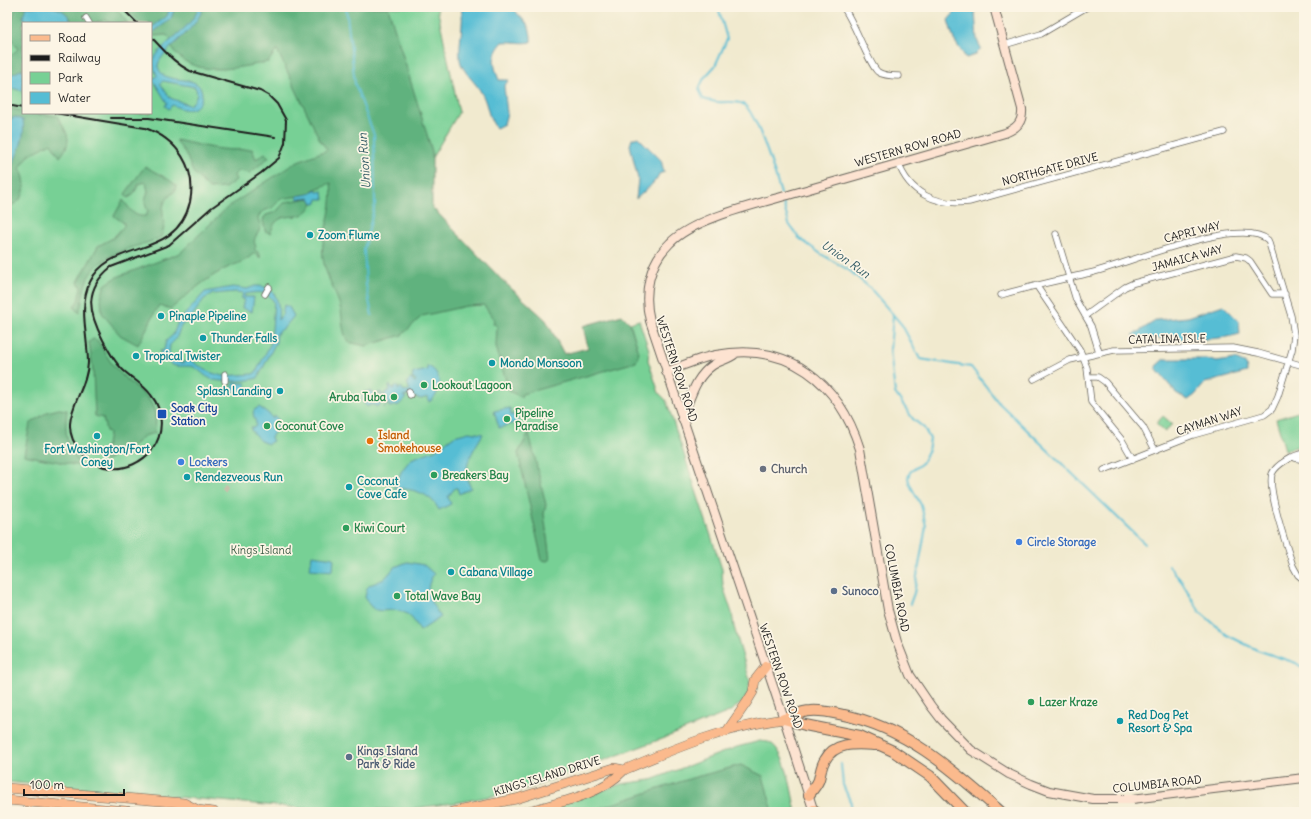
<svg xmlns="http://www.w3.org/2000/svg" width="1311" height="819" viewBox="0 0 1311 819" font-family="Delius,sans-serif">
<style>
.green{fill:#77d095;stroke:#4a7658;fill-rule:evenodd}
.forest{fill:#61b27e;stroke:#3e674d}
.water{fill:#56bdd4;stroke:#396c78;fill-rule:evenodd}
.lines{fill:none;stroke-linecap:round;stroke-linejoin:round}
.stream{stroke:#56bdd4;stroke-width:2}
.street-tunnel{stroke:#c6c1ab;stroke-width:5.5;stroke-dasharray:5.5 3;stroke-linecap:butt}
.street-casing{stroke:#67645b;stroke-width:7}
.secondary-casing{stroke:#67645b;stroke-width:10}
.primary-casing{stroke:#67645b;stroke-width:10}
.highway-casing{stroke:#67645b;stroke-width:12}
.street{stroke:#fff;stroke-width:5.5}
.secondary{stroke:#fde3d1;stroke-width:8}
.primary{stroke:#fbba8d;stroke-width:9}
.highway{stroke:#fbba8d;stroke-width:10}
.rail{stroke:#1c1c1c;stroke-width:2}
.culture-dot{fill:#0f9aa8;stroke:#fcf5e5;stroke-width:1.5}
.leisure-dot{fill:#2e9e5b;stroke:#fcf5e5;stroke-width:1.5}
.transit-dot{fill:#1a4fb4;stroke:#fcf5e5;stroke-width:1.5}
.food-dot{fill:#e8710a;stroke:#fcf5e5;stroke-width:1.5}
.shop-dot{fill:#3f7fe0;stroke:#fcf5e5;stroke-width:1.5}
.worship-dot{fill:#6b7280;stroke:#fcf5e5;stroke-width:1.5}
.service-dot{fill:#5c6f8a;stroke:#fcf5e5;stroke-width:1.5}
.labels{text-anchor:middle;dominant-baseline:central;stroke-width:3.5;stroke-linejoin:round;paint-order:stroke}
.street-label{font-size:11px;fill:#1c1c1c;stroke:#fcf5e5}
.culture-label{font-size:11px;font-weight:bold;fill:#0d838f;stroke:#fcf5e5;text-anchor:start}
.leisure-label{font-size:11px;font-weight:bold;fill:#27864d;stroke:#fcf5e5;text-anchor:start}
.transit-label{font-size:11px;font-weight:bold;fill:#164399;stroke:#fcf5e5;text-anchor:start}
.food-label{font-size:11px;font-weight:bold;fill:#c56008;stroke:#fcf5e5;text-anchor:start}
.shop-label{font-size:11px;font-weight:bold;fill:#366cbe;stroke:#fcf5e5;text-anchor:start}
.worship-label{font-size:11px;font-weight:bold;fill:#5b616d;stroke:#fcf5e5;text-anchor:start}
.park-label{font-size:11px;fill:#3c5b46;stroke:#fcf5e5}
.service-label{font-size:11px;font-weight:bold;fill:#4e5e75;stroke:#fcf5e5;text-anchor:start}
.water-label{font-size:12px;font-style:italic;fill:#335c66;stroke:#fcf5e5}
</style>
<rect width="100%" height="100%" fill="#fcf5e5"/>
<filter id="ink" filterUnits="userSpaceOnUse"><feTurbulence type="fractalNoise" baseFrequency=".025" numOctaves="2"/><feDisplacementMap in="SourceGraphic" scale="8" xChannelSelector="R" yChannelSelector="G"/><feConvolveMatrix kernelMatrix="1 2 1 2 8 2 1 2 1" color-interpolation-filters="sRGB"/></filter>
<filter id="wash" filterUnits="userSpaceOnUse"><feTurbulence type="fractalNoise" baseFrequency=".012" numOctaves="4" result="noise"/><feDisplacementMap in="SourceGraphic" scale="16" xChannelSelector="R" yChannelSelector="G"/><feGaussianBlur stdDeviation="0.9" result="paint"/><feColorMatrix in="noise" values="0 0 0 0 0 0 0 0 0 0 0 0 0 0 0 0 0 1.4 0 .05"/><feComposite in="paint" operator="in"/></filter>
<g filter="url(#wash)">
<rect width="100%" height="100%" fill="#f1eacf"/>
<path class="green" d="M7,7H437L459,112L360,280L504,283L529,390L639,353L630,323L639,320L649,350L648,360L659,393L666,400L722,569L723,586L732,613L734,627L750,681L748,694L743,702L729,712L672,735L532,787L503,794L461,802L409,809L322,810L7,782ZM23,23H151V113H23Z
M1304,410V445L1285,450L1276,419Z
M1163,416L1172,424L1165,432L1156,424Z
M760,741C764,742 769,741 772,744C787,755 792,794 796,812H539L621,784L651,780L737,747Z"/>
<path class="forest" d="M16,7H26L23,16L26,23H23V69L7,78V59L18,49L8,34Z
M56,7H120L117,10L128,23H111L106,20L91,23H71L70,18Z
M125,7H388L432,151V207L501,279L546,320L564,354L588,348L583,326L622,315L630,323L639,353L636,362L522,394L521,397L509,391L496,347L497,325L493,324L494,320L484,305L466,306L422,316L402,335L366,346L348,342C340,327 344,317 339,303C332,283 320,266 323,244C326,222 334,206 331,183L313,190L309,194L281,199L272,208L263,211L260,214L258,219L261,226C259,235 251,237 256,247L254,249L260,254V258L257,254H253C244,263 234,264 223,270C204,280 187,295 171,309L159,305L138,345L120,335L102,313L101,297L105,285L117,277L180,253L229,206L298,161L327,150L319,138L277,50L268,62C236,68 186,81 169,42L171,39L166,35L154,36L151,33V23H141Z
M7,108L23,111V113L57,116C67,133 74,140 60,157L51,143L29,155L20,168C28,182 27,200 10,206L7,201Z
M176,140C205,146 221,152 252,149L256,159L265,153L269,157L250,173L238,171L234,175L236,180L225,188L209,189L193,172L187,157Z
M145,166C155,173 167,177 176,185L175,191C151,210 172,218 160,238C136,248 101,252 88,278C83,288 83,301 79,312L77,311L74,306L78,301L81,287L78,282L98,246L113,238L124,226V223L114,216L123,200C130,208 133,218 146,216L148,211C144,204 144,200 148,192L146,182L139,184L133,195L128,198L125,194Z
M310,198L313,203C302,225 288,210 276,222C273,225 272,230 270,233L265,231L263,220L266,215L276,212L285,202Z
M93,339L97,340C104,350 109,362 118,371C139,394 160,396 155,433L144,436L130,449L120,450L105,462L100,454L107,445L109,434L106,431L103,418L95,416L93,371L89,342Z
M59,409L67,410C64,438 67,442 80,466L24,455L30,424L47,412Z
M529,433L546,505L544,514L550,559L547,561L542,560L518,453Z
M741,765L763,776L773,812H588L692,778Z"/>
<path class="water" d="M26,7C42,7 67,3 71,23H26L23,16Z
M170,7H175L171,19L151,34V28L167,16Z
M196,7H203C197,32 160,50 158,66C159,70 161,74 165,76C175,82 200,76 202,93C202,97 201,102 198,105C191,113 181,109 172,105L169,109L165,106L167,103L155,83L151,81V77L155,78L157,75C154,70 152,63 155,57C164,42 190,29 198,10ZM163,81L195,87C199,94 196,101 189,105L170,98L160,83Z
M461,7H513C521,21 532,22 531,42C522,44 513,41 503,42C491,55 493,64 499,80H509L504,86L507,113L504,124L496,128C486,114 489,107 482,94C477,83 462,72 460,60C458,42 465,24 461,7Z
M966,7H971L975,11L977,40L981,48L975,55L966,58L954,40L948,20L956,11Z
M23,69V91L7,87L8,76Z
M15,117L23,120C26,138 17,158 7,173V121Z
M638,137L661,160L664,172L659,174C656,183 643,192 636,199L638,179L630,145L632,139Z
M316,189L317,192L323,191L324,199H318L317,203H313L310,198L298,199L297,196L309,194Z
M255,286C277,285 280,303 278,320L282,315L284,305L289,307L294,316L284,328L277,333L276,342L258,378C249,381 220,383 211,379C204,376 201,371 194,367C182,364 172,371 165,357H161L160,351L164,350L166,341L173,335L178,322L205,292L233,287L247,289ZM235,292L243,293L241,299H244L242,308L252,312L254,297H244L245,294C258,292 267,290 274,302L271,343L256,372L253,374L222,376L209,372L190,360L182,363L174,361L169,353L170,345L176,339L181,326L193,315L204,299L213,294Z
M1223,305L1239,321L1240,334C1210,343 1168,338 1137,338L1133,335L1157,320L1188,317Z
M1164,359H1206L1217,362L1235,359L1246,364L1247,372L1205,383L1195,395L1188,400L1176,393L1157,370L1156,366Z
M427,366C443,371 443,394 429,402L428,397L421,399L413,397L412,395L403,396L406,398L399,405L389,407V403L383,408L387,404L385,402L387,398L378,393L380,392L385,396V393L390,390L389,386H391L393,389L395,386L398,387V390L401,387L405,392L410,391L407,382L410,379L415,382L416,380L412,379L413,373L428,370Z
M233,383H246V392H233Z
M370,391L379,396L377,398H381L382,403L376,407L375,405H369L368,407C362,403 361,398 364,392Z
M259,407L268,413L273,419L274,416L276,417L279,421L278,424L276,423L278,425L271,438L273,441L268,444L260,441L251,430V427H255C258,420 251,416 254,410Z
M510,408L511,415H516L518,422L499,428L494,411Z
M469,432L483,434C473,451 460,468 471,488L459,494L457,488H455L448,497L451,504L439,510C430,492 412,489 394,488L402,470L411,459L435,450L454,436Z
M312,555L334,558L333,571L310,569Z
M407,562L424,565L434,574C422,591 431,603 441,617L420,631C417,625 413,618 407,614C390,603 375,622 365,597L367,588L370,585L384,579L395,567Z"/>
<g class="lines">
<path class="stream" d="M346,7L355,84L374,135L375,204L364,249L366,285L372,315
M718,7L727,39L715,66L704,78L699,89L703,99C708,100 713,102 718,102C727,103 734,100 743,104C757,111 776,178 781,194
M782,199L789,224L799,238L821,254L850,271L870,288L902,325L920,359L971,367L998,402L1145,544
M893,315L890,350L895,393L913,419L924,428L930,439L928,451L922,463L910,472L908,478L910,485L921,505L926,526L914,593L910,604
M1169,566L1182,582L1200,612L1227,635L1257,650L1296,663L1304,669
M841,764L843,785L851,803V812"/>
</g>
</g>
<g filter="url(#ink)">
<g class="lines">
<path class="street-tunnel" d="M225,490L230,483"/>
<defs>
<path id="street" d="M843,7C854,21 869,65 878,72C884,76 892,76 899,76
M86,18L89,23
M1004,45L1041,34L1087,7
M898,162C909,194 937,206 969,202L1224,132
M1056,234L1076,300L1091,326L1099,352
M1036,285L1080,350L1087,368L1091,402L1122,440L1133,459
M265,294L269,287
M1001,295C1031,286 1060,280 1090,273C1124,265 1241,215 1268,240L1291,316L1294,335L1292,350L1278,396L1272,409L1264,415L1193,435L1104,470
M1085,316L1125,287L1134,283L1236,256L1246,258L1250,261L1272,294H1285
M225,374V381
M1089,377H1098L1105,382L1143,427L1155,450
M1034,379L1070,360L1114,350L1233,348L1258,353L1304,366
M409,391L410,395
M1304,453C1294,455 1276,464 1272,474C1267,491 1287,547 1293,566L1298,575L1304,580
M1295,458L1304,460"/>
<path id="secondary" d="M666,372C682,366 699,358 716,355C788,341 839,382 860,449L888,610L897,642L910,675L931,706L941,719L971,750L1009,774L1031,784L1049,791L1093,799H1132L1304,778
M682,418C691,398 694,378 713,365C720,360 728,360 735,354
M814,812L784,719L650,321C643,293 649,263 670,243C694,218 758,204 792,194C863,173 934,153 1005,133C1017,128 1023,122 1022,109L994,7"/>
<path id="primary" d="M727,731L747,702L753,692L755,680L766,666
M7,788L184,803L198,810L214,812
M7,800L137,812
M452,812L516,799L614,768L624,770
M524,812C557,803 600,796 624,770C675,748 729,726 784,719"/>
<path id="highway" d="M784,719C793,716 801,711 811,711C821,710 834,713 844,715C907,728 954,771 1001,812
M784,719L805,725L860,736L893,751L930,776L965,812
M809,795C812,790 818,784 819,779C821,772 821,766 825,760C835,741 858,744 876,745
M812,812L814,810"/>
</defs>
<use href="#street" class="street-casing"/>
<use href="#secondary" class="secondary-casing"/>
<use href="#primary" class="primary-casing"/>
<use href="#highway" class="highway-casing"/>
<use href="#street" class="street"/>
<use href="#secondary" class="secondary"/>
<use href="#primary" class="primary"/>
<use href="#highway" class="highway"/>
<path class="rail" d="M121,7L137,23
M7,105L23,108
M55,113L145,128C177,139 197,168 190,202C176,261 111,238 90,282C78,306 88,337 88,363C87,395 53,421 81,452C89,461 99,467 111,468C126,470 142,462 152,450C164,434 164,411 151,395C143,384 131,378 122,369C114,361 108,350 103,340C88,312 84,289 111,267L169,245L211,208L261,173L279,158L285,143L286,120L277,104L269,96L260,91L190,71C174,63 164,50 151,37
M111,118H149L275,137"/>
</g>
</g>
<g class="culture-dot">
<circle cx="310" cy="235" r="4"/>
<circle cx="161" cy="316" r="4"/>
<circle cx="203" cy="338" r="4"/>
<circle cx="136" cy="356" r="4"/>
<circle cx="492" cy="363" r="4"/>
<circle cx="280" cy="391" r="4"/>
<circle cx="97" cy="436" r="4"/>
<circle cx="187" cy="477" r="4"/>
<circle cx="349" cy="487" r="4"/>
<circle cx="451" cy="572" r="4"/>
<circle cx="1120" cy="721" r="4"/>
</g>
<g class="leisure-dot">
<circle cx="424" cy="385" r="4"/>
<circle cx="394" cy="397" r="4"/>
<circle cx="507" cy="419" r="4"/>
<circle cx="267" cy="426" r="4"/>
<circle cx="434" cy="475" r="4"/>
<circle cx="346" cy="528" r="4"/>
<circle cx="397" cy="596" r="4"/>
<circle cx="1031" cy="702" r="4"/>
</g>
<rect class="transit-dot" x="157" y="409" width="10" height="10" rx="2"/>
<circle class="food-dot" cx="370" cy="441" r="4"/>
<g class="shop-dot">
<circle cx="181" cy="462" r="4"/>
<circle cx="1019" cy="542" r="4"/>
</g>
<circle class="worship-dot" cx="763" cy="469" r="4"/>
<g class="service-dot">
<circle cx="834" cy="591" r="4"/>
<circle cx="349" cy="757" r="4"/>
</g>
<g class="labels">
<g class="street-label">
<text transform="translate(908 148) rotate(-16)">WESTERN ROW ROAD</text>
<text transform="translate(1050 169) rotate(-15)">NORTHGATE DRIVE</text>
<text transform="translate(1192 232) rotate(-14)">CAPRI WAY</text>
<text transform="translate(1187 258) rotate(-15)">JAMAICA WAY</text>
<text transform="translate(1167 339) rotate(-1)">CATALINA ISLE</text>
<text transform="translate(677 369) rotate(72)">WESTERN ROW ROAD</text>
<text transform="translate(1209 421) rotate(-18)">CAYMAN WAY</text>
<text transform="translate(897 588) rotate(79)">COLUMBIA ROAD</text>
<text transform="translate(781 676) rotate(71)">WESTERN ROW ROAD</text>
<text transform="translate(547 776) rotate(-17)">KINGS ISLAND DRIVE</text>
<text transform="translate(1157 784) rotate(-6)">COLUMBIA ROAD</text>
</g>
<g class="culture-label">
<text x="318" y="235">Zoom Flume</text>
<text x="169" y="316">Pinaple Pipeline</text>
<text x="211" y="338">Thunder Falls</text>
<text x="144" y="356">Tropical Twister</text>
<text x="500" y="363">Mondo Monsoon</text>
<text x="272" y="391" text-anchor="end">Splash Landing</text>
<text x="97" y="449" text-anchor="middle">Fort Washington/Fort<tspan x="97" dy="13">Coney</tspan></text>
<text x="195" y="477">Rendezveous Run</text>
<text x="357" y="481">Coconut<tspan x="357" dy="13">Cove Cafe</tspan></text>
<text x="459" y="572">Cabana Village</text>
<text x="1128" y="715">Red Dog Pet<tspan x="1128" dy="13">Resort &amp; Spa</tspan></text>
</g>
<g class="leisure-label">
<text x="432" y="385">Lookout Lagoon</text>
<text x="386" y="397" text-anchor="end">Aruba Tuba</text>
<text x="515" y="413">Pipeline<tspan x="515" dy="13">Paradise</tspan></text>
<text x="275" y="426">Coconut Cove</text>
<text x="442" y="475">Breakers Bay</text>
<text x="354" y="528">Kiwi Court</text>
<text x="405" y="596">Total Wave Bay</text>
<text x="1039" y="702">Lazer Kraze</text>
</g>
<g class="transit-label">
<text x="171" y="408">Soak City<tspan x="171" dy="13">Station</tspan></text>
</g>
<g class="food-label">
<text x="378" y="435">Island<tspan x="378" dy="13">Smokehouse</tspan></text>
</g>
<g class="shop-label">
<text x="189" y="462">Lockers</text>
<text x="1027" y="542">Circle Storage</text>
</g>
<g class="worship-label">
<text x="771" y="469">Church</text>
</g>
<g class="park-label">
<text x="261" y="550">Kings Island</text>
</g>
<g class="service-label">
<text x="842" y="591">Sunoco</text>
<text x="357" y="751">Kings Island<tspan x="357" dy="13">Park &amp; Ride</tspan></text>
</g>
<g class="water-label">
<text transform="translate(364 161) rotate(-94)">Union Run</text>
<text transform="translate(846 259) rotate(35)">Union Run</text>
</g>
</g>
<rect width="1311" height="819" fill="none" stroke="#fcf5e5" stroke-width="24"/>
<rect x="22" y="22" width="130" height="92" fill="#fcf5e5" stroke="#a29e95"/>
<rect x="30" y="35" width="20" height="6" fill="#fbba8d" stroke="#a29e95"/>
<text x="58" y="42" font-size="12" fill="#1c1c1c">Road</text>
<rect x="30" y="55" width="20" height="6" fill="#1c1c1c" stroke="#a29e95"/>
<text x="58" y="62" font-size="12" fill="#1c1c1c">Railway</text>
<rect x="30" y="72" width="20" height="12" fill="#77d095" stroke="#a29e95"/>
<text x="58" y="82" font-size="12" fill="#1c1c1c">Park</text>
<rect x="30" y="92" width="20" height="12" fill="#56bdd4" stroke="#a29e95"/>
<text x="58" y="102" font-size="12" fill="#1c1c1c">Water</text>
<path d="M24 789v6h100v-6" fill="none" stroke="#1c1c1c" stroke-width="2"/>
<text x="30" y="789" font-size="12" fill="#1c1c1c" stroke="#fcf5e5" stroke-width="3" paint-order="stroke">100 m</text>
</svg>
